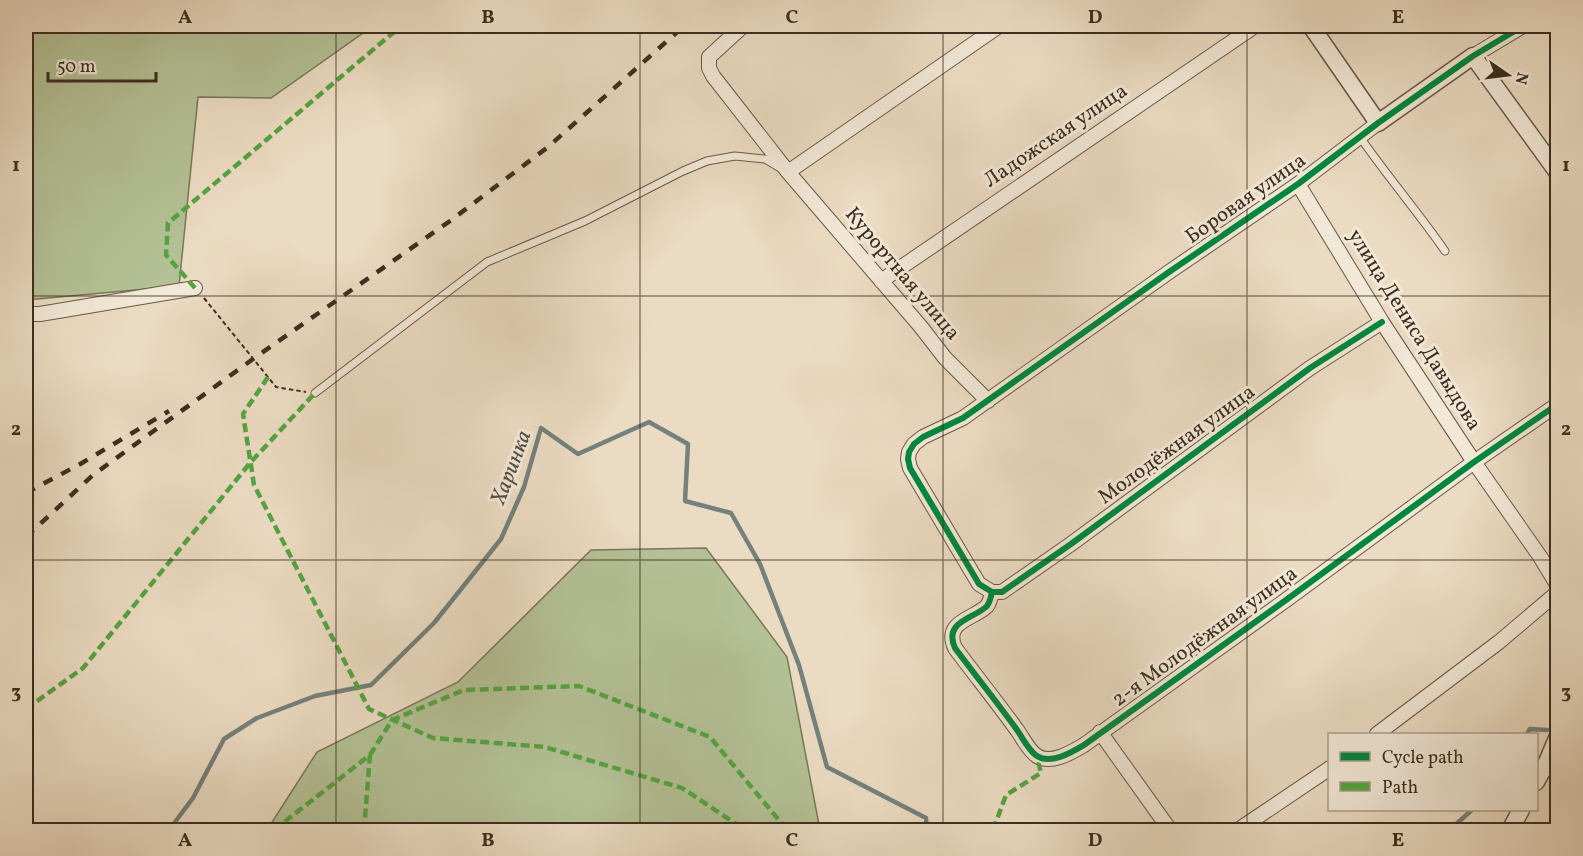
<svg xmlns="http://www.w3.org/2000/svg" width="1583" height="856" viewBox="0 0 1583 856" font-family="Vollkorn,serif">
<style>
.green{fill:#b4c196;stroke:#78785a;stroke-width:1.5}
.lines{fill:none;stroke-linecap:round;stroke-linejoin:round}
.stream{stroke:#74817c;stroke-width:4.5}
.service-casing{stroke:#685948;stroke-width:9}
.minor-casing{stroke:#685948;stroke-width:16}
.tertiary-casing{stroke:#685948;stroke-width:19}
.path{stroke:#3c2e1f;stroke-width:2;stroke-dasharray:4.5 3;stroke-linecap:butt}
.service{stroke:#f2e8d7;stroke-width:7}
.minor{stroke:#f2e8d7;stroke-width:14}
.tertiary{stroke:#f2e8d7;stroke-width:16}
.rail{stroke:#3c2e1f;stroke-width:4.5;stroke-dasharray:10 10;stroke-linecap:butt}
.quiet{stroke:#54a441;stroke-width:4.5;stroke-dasharray:9 4.5;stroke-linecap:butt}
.cycleway-casing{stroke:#f2e8d7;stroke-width:10}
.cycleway{stroke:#00873e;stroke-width:6}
.grid{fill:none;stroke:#3c2e1f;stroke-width:1.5;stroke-opacity:0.55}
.labels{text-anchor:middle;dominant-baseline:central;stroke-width:6;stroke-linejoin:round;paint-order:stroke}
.street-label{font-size:21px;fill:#3c2e1f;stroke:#f2e8d7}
.water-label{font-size:22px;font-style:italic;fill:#535146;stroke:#f2e8d7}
.neatline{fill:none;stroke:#3c2e1f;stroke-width:2}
.grid-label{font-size:20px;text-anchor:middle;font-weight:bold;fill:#3c2e1f}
</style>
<rect width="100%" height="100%" fill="#ebdbc2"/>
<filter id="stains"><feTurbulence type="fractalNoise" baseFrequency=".00333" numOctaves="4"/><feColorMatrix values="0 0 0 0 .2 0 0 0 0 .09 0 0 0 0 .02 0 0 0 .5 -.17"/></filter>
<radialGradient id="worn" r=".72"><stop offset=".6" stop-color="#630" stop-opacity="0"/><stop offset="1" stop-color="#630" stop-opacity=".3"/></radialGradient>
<path class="green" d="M26,26H373L271,98L198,97L179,286L37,299H26Z
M706,548L787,657L820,830H267L317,752L458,682L591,550Z"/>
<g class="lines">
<path class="stream" d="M1527,734L1530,729L1547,730
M169,830L193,798L224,739L257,718L315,696L371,685L434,623L501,539L524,487L541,428L578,454L649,422L688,444L685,501L731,513L760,564L799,665L827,767L926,818L927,830
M1446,830L1455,825L1472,810"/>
<defs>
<path id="service" d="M1360,137C1387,176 1418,212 1445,251
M315,393L487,262L585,221L683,171L707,161L735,156L765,159L780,168"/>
<path id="minor" d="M743,26L709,57V68L713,76L788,172L921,327L945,358L988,401
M1473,56L1523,26
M1378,123L1298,184L1169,272L963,418L923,437L914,444L909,452L908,459L910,468L979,584L992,592H1002L1071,544L1310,368L1382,322
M788,172L999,26
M1298,184L1382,322L1474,462L1541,558L1558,586
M881,281L1255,26
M26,314H40L195,288
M992,592C991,597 990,602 987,606C974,619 943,621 955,648C975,675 997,702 1017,730C1023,738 1028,750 1037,756C1051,765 1072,752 1084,745L1286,600L1474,462L1558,404
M1100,732L1170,830
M1377,734L1499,642L1558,592
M1238,830L1330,768"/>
<path id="tertiary" d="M1311,26L1378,123L1473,56L1558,173
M1536,782L1547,762L1558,736
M1510,830L1521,810"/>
</defs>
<use href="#service" class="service-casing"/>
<use href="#minor" class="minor-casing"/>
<use href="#tertiary" class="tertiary-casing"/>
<path class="path" d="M204,298L276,387L306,392"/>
<use href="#service" class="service"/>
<use href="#minor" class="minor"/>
<use href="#tertiary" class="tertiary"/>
<path class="rail" d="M26,493L82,463L169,411
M26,537L93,475L253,359L450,221L548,147L684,26"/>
<path class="quiet" d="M195,288L166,255L168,223L401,26
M268,377L243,414L254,485L369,709L433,738L545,747L682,788L745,830
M26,709L83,668L250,463L315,393
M370,755L392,720L464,690L579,686L710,737L787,830
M274,830L370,755L364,830
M993,830L1006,795L1041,773L1037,757"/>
<defs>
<path id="cycleway" d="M1382,322L1310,368L1071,544L1002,592H992L979,584L910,468L908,459L909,452L914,444L923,437L963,418L1169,272L1298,184L1378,123L1473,56L1523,26
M992,592C991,597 990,602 987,606C974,619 943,621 955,648C975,675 997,702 1017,730C1023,738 1028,750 1037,756C1051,765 1072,752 1084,745L1286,600L1474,462L1558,404"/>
</defs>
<use href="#cycleway" class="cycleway-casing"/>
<use href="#cycleway" class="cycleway"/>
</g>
<path class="grid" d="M336,26V830M640,26V830M943,26V830M1247,26V830M26,296H1558M26,560H1558"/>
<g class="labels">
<g class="street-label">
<text transform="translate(1056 136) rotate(-34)">Ладожская улица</text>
<text transform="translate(1246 199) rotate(-35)">Боровая улица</text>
<text transform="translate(902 274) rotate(50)">Курортная улица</text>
<text transform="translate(1414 330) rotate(58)">улица Дениса Давыдова</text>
<text transform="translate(1177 445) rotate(-36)">Молодёжная улица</text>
<text transform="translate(1205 637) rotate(-36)">2-я Молодёжная улица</text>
</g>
<g class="water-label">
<text transform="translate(512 468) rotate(-69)">Харинка</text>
</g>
</g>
<rect width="1583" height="856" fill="none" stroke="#ebdbc2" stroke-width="66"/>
<rect x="1328" y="733" width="210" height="78" fill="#f2e8d7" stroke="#a99e8d" stroke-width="1.5"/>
<rect x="1340" y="752" width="30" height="9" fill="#00873e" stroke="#a99e8d" stroke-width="1.5"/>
<text x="1382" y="763" font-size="18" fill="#3c2e1f">Cycle path</text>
<rect x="1340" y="782" width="30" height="9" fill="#54a441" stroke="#a99e8d" stroke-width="1.5"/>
<text x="1382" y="793" font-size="18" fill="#3c2e1f">Path</text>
<g transform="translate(1508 75) rotate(104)" stroke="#f2e8d7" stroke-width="4.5" paint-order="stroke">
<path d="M0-4.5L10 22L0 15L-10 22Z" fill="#3c2e1f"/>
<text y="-9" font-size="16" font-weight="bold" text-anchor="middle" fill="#3c2e1f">N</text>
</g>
<path d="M48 72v9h108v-9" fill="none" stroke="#3c2e1f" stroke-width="3"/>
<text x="57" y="72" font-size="18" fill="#3c2e1f" stroke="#f2e8d7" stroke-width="4.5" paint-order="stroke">50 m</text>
<rect x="33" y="33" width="1517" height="790" class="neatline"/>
<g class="grid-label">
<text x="185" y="23">A</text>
<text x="488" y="23">B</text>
<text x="792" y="23">C</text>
<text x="1095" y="23">D</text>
<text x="1398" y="23">E</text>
<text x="16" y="171">1</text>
<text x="1566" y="171">1</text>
<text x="16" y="435">2</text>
<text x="1566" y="435">2</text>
<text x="16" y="698">3</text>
<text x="1566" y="698">3</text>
<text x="185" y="846">A</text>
<text x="488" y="846">B</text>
<text x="792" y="846">C</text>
<text x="1095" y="846">D</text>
<text x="1398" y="846">E</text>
</g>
<rect width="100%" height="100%" filter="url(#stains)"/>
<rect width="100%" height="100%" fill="url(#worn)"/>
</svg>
